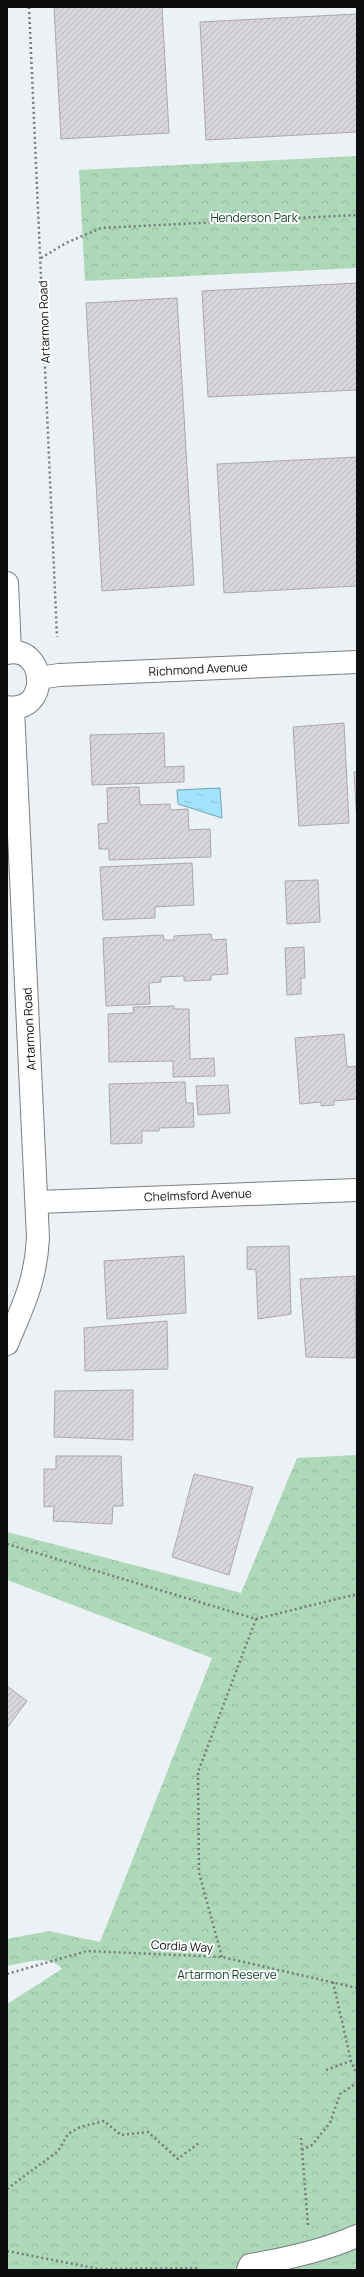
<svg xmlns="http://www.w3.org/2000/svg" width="364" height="2277" viewBox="0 0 364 2277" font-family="Manrope,sans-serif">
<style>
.park{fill:url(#park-crowns)}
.water{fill:url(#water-ripples);stroke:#74a4b5}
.building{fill:url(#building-hatch);stroke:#aaa8ad}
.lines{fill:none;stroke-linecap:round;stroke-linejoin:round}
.minor-casing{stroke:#7a7f82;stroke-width:24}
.path{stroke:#777a7d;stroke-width:2.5;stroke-dasharray:2 3;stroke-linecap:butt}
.minor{stroke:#fff;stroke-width:22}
.labels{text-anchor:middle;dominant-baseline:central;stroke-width:4;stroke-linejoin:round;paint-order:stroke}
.park-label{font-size:12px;fill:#134527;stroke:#fdfeff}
.street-label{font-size:12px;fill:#0c0d0e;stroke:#fdfeff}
</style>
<defs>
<pattern id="park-crowns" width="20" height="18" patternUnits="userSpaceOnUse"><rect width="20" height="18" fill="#add9b9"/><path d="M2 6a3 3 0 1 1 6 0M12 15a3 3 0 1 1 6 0" fill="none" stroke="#94b99e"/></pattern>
<pattern id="water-ripples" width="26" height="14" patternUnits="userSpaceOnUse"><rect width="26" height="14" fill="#a1e4fc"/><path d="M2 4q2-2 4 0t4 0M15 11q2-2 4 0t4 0" fill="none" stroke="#89c2d7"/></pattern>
<pattern id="building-hatch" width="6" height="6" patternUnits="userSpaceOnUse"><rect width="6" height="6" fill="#d8d6dc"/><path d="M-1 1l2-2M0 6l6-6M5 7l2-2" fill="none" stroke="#b8b6bc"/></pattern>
</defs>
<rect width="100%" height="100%" fill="#ecf1f5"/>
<path class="park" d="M357,156V268L85,281L79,170Z
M357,1455V2270H7V2004L62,1969C50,1953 24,1963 7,1966V1939L49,1931L100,1942L212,1658L7,1580V1532L241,1593L297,1458Z"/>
<path class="water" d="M220,788L222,818L178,804L177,790Z"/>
<path class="building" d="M54,7H162L169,133L61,139Z
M357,14V132L206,140L200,22Z
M357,283V390L208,397L202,291Z
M177,298L194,585L102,591L86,303Z
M357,457V586L224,593L217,464Z
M344,723L349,823L299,826L293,727Z
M164,733L165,767L184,766V782L92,785L90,735Z
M354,772H357V824Z
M139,787L140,805L170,804V810L188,809L189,830L210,829L211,857L109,860V849H99L98,824L108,823L107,788Z
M192,863L194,905L155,907V918L103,920L100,867Z
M318,880L320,922L287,924L285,881Z
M211,934L212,940L226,939L228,974L211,975V980L184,981V976L161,977V982L149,983L150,1004L106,1006L103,938L163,935L164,940H174V936Z
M304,947L305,978H301V994L287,995L285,948Z
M174,1006V1009H189L190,1059L214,1058L215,1076L173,1077V1061L109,1062L108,1014L134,1013L133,1007Z
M344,1034L347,1067L356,1066L357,1099L334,1101V1105L321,1106V1102L300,1104L295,1038Z
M185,1082L186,1103H193L194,1127L159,1128V1131H142V1143L111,1144L109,1084Z
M228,1085L230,1113L198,1115L196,1086Z
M289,1246L291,1314L258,1319L256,1270L247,1269V1247Z
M184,1256L186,1313L107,1319L104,1261Z
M355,1276L356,1358L306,1357L300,1279Z
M167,1321L168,1369L85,1371L84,1328Z
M133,1390V1440L54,1437L55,1391Z
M56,1456H121L123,1506H113L112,1524L53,1521L54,1506L44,1507V1469H56Z
M194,1474L253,1487L229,1575L172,1557Z
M7,1686L27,1701L7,1728Z"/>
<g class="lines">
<defs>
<path id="minor" d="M7,583L10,652
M7,653C46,644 51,714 7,707
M39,678L59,675L357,662
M38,1202L357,1190
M7,1344C23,1306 36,1280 38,1238L13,708
M248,2270L250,2265C286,2259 323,2251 357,2236"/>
</defs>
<use href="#minor" class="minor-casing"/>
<path class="path" d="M29,7L57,637
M41,258L66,243L101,228L357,215
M7,1544L256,1619L357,1594
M222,1957L199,1873L198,1772L256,1619
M7,1974L87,1951L222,1957L357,1988
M333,1982L351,2061L357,2075
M326,2070L351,2061
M301,2138L302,2150
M7,2189L58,2151L68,2134L80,2127L104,2121L121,2135L148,2132L178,2159L200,2142
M308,2225L302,2150L312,2145L330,2123L340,2094L357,2083
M7,2251L99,2269L200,2268"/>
<use href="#minor" class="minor"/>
</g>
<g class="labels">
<g class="park-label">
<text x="254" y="217">Henderson Park</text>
<text x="227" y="1974">Artarmon Reserve</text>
</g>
<g class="street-label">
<text transform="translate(44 322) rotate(-92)">Artarmon Road</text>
<text transform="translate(198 669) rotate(-3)">Richmond Avenue</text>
<text transform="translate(29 1029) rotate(-93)">Artarmon Road</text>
<text transform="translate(198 1195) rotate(-2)">Chelmsford Avenue</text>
<text transform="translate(182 1946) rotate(3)">Cordia Way</text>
</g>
</g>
<rect width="364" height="2277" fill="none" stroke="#0c0d0e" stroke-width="16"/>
</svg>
